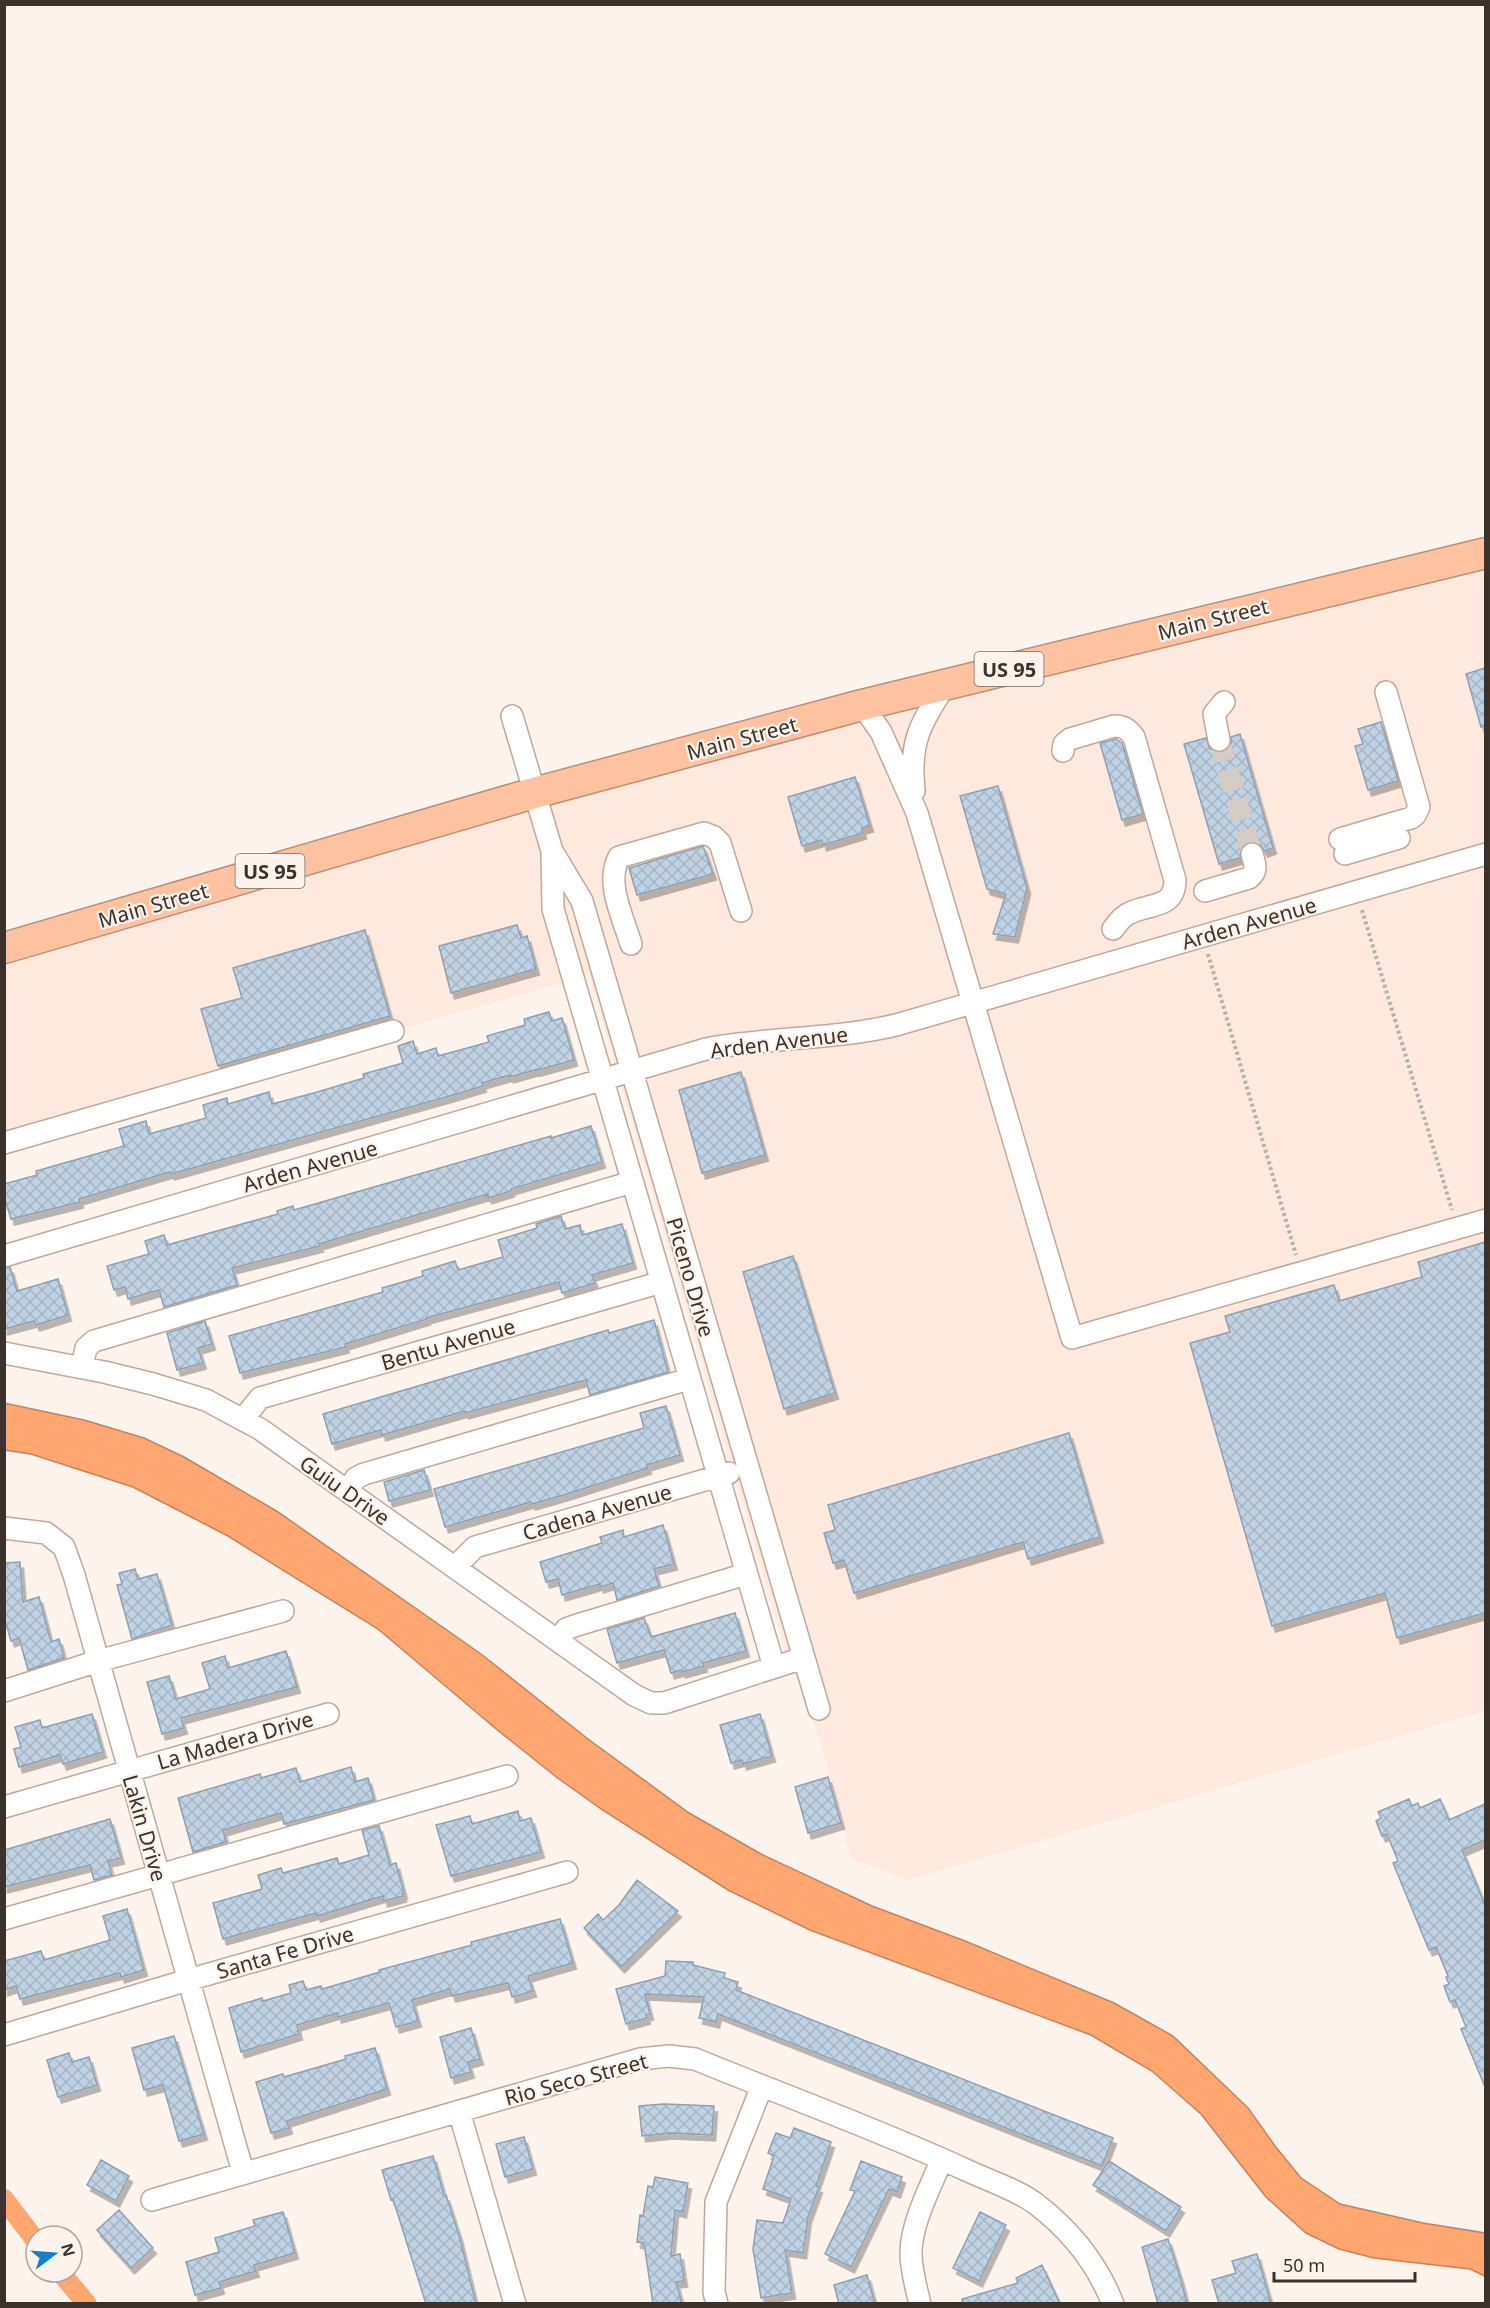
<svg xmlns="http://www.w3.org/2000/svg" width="1490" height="2308" viewBox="0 0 1490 2308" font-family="'Noto Sans',sans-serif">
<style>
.built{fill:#fde9de}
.water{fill:#ffa671;stroke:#c4835c;stroke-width:1.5}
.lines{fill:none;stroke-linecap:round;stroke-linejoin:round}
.canal{stroke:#ffa671;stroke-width:20}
.building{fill:url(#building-cross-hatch);stroke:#8ea1b3;stroke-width:1.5;filter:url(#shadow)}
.minor-tunnel{stroke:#d6ccc6;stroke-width:21;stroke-dasharray:21 10;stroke-linecap:butt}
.minor-casing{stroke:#c0a89b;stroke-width:24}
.highway-casing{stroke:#ba9077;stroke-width:33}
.path{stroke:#bab0aa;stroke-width:4;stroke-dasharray:3 3;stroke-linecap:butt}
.minor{stroke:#fff;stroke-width:21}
.highway{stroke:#fec2a0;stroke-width:30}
.labels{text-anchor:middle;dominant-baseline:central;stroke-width:4.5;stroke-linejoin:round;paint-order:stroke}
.shield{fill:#fdf3ed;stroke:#766c66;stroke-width:1.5}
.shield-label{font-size:20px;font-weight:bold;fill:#3c322c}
.street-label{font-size:21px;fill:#3c322c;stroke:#fdf3ed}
</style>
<defs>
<pattern id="building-cross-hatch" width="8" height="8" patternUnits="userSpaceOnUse" patternTransform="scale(1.5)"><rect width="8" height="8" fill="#bfd3e5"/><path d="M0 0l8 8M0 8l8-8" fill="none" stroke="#a5b6c5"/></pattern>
<filter id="shadow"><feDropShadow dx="3.5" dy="6" stdDeviation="0" flood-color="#0004"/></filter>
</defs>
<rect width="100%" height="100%" fill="#fdf3ed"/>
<path class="built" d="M1485,553V1711L908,1880L851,1859L821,1744L782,1639L589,975L5,1143V948Z"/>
<path class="water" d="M4,1403L84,1420L144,1438L184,1457L278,1512L481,1654L588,1739L689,1813L761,1854L872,1906L965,1941L1114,2003L1173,2036L1248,2108L1275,2146L1301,2178L1340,2204L1423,2223L1485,2233V2276L1470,2269L1374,2258L1339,2249L1306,2233L1266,2197L1201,2114L1152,2071L1091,2035L810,1930L728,1890L601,1809L555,1776L495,1728L378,1629L228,1536L133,1487L31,1454L5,1450Z"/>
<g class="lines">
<path class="canal" d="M4,2199L36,2241
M60,2272L87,2304"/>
</g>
<path class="building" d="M1485,668V726L1481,727L1466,674Z
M1381,722L1398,781L1368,790L1355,746L1363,744L1358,729Z
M1240,734L1273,848L1264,851L1260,844L1249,842L1242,846L1240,858L1219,864L1184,744L1206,738L1210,749L1221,753L1228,749L1231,744V737Z
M1116,739L1122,743L1143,814L1122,820L1100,743Z
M855,777L870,826L862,828L863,833L823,845L822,840L802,846L788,797Z
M998,786L1027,888L1015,937L993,934L1006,894L987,889L960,796Z
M703,846L713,874L637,895L629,868Z
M517,925L521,938L527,936L536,969L451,993L439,946Z
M365,930L390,1016L218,1066L201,1009L242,998L233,968Z
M549,1012L552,1021L562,1018L574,1060L538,1070V1069L510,1077V1075L482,1083L483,1086L450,1096L171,1174L170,1172L79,1199L80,1202L11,1219L4,1196V1184L37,1175L36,1171L124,1146L119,1129L146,1121L149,1134L206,1118L203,1105L227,1098L228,1104L269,1092L272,1104L314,1093L364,1078L363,1074L403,1063L398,1046L413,1041L417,1054L436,1048L438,1056L489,1042L487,1036L525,1025L524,1019Z
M741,1072L765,1155L702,1173L679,1090Z
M591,1126L602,1162L511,1189V1191L488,1198V1194L319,1244L320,1246L232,1268L237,1285L164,1307L159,1290L128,1299L125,1287L114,1290L107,1266L149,1254L145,1241L164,1235L167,1245L278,1214L277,1211L293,1206L294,1210L551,1136V1138Z
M561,1216L565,1229L580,1225L582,1235L622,1224L633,1263L592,1275L595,1283L562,1293L559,1282L426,1318L427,1319L345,1344L346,1347L240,1373L229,1336L383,1292L382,1288L423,1276L422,1271L455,1261L458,1270L503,1257L498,1240L537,1228L536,1224Z
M1485,1242V1613L1397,1638L1385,1593L1272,1626L1190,1343L1230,1332L1225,1316L1334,1285L1339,1301L1422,1277L1418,1262Z
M793,1256L835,1393L784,1409L743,1272Z
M10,1267L17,1291L58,1279L68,1315L36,1325L34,1321L4,1329V1268Z
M654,1320L668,1372L590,1395L586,1380L465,1413V1411L382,1435L381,1430L332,1444L323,1414L608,1330L609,1333Z
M205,1321L212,1344L198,1348L203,1363L177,1370L167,1333Z
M666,1406L680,1455L647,1465L648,1468L567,1494L532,1504L531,1502L445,1527L434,1489L644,1428L640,1413Z
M1069,1433L1100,1537L1028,1559L1023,1542L854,1593L844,1560L833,1563L824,1533L835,1530L828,1505Z
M424,1470L430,1490L389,1501L384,1482Z
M663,1525L674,1564L654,1569L659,1586L617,1600L613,1583L600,1587V1584L562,1595L558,1579L546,1582L540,1562L602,1543L600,1537L623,1530L624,1537Z
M20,1562L23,1602L39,1597L51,1642L59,1639L64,1658L28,1670L19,1638L11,1641L4,1617V1563Z
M135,1569L138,1579L157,1574L172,1625L132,1639L117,1585L122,1584L119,1573Z
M735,1613L746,1651L703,1663L704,1666L682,1672L681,1670L671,1673L664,1650L617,1663L607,1629L644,1618L651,1637Z
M286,1651L297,1687L181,1718L184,1728L162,1734L147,1682L169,1676L176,1699L210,1689L202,1663L225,1656L228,1668Z
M92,1714L103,1752L63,1764L60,1755L19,1767L14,1749L21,1747L15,1727L40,1720L42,1728Z
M760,1714L772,1756L743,1764L742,1760L731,1763L720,1725Z
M351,1767L355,1782L368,1778L374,1800L284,1824L281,1813L223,1830L226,1842L193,1852L178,1798L260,1774L261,1778L296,1768L300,1782Z
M828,1777L841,1823L808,1833L795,1787Z
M1409,1799L1412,1806L1418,1803L1420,1808L1440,1799L1449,1820L1485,1804V1840L1462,1850L1485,1905V2087L1461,2029L1466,2027L1455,2000L1450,2002L1444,1986L1449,1984L1446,1977L1448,1976L1436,1947L1429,1950L1393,1863L1398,1861L1387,1834L1382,1836L1376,1821L1381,1818L1378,1812Z
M518,1811L520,1821L531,1818L541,1852L451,1876L436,1825L470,1816L472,1824Z
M110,1819L121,1858L108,1861L112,1875L94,1880L90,1865L4,1887V1850Z
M379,1826L390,1865L396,1863L404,1893L402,1894L403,1896L384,1901L383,1896L317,1916L316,1913L223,1939L213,1903L262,1889L258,1875L281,1868L283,1873L337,1858L339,1864L369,1855L362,1830Z
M637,1880L678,1911L621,1967L584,1928L598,1914L603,1920L619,1905Z
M127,1909L144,1970L121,1977L120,1973L20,1999L16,1986L4,1990V1961L41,1951L44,1960L110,1940L103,1916Z
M560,1919L573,1963L528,1976L533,1991L512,1997L508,1983L452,1996L450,1989L412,2000L418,2021L396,2027L389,2003L338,2017L337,2013L297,2025L299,2034L241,2052L229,2008L262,1998L263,2001L291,1993L289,1985L303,1981L306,1990L321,1986L322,1989L380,1972L379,1970L472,1945L471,1942Z
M666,1961L693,1962V1965L725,1973L724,1978L738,1982L736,1990L1113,2138L1102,2166L718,2014L716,2022L699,2018L704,1997L645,1994L650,2014L646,2015L647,2018L626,2024L616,1989L665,1976Z
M471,2028L480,2059L468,2062L471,2072L451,2078L440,2037Z
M174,2036L204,2134L179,2141L163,2085L144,2090L132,2048Z
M375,2048L387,2089L287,2121L289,2128L271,2133L256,2082L283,2074L284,2077L346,2059L345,2056Z
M69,2053L72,2062L89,2057L97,2085L58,2097L47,2060Z
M664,2104L714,2106L712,2135L670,2133L642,2136L639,2106Z
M794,2128L831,2142L816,2186L819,2187L808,2217L803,2253L785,2250L792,2293L761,2298L753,2249L757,2220L783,2223L791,2199L763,2189L774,2156L768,2153L776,2133L790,2138Z
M524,2137L533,2169L505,2177L496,2144Z
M433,2156L444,2195H446L459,2235L476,2304H426L393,2199L391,2200L382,2170Z
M101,2160L129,2176L116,2201L87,2185Z
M861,2161L902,2177L897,2192L889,2189L851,2267L825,2254L855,2191L850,2190Z
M1109,2161L1181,2207L1166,2231L1093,2185Z
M655,2177L688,2183L683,2212L675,2210L671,2256L680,2254L684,2281L676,2282L682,2304H653L644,2243L637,2242L640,2215L643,2216L648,2186L653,2187Z
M119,2210L153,2248L131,2268L97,2230Z
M283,2212L295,2253L254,2265L256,2271L219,2282L221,2288L195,2295L186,2262L219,2252L215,2238L255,2226L253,2220Z
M980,2212L1006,2225L979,2281L953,2268Z
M1168,2239L1181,2280L1187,2304H1158L1142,2247Z
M1257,2254L1271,2304H1219L1212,2280L1236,2273L1232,2261Z
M1042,2265L1060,2304H962V2299L1018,2283L1016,2278Z
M867,2275L875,2304H839L834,2285Z"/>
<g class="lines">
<path class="minor-tunnel" d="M1219,740L1252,854"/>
<defs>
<path id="minor" d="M862,705L881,732L917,813L1072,1338L1486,1220
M512,716L552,851L582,901L819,1709
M1219,740L1214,714L1224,702
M1063,751L1064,744L1070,739L1114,726C1124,726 1128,729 1134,737L1175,880C1175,909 1150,903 1130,913C1122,916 1118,923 1113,929
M914,791C909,742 920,724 946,684
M1340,839L1411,818L1415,815L1419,807L1386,692
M552,853L553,909L774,1667
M1345,854L1399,838
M1205,891L1249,878C1258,871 1255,864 1252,854
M631,944C623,917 605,883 619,857L704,833L714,837L720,843L741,911
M4,1143L393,1031
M4,1256L706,1049C769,1037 833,1040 896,1025L1486,854
M4,1353L104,1372L153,1384L206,1400L260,1429L634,1695L651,1703H664L803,1658
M82,1367L86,1348L94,1341L632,1182
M243,1419L260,1398L662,1282
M347,1491L356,1478L364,1474L689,1379
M4,1528L46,1533L64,1547L74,1575L243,2172
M455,1567L475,1547L729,1473
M559,1641L566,1629L574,1626L746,1574
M4,1691L98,1661L283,1611
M4,1807L328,1714
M4,1919L507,1776
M4,2035L188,1980L567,1872
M459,2111L515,2304
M152,2200L640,2059L669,2056L695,2059C785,2096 877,2129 966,2170C985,2179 1020,2191 1036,2204C1070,2230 1097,2263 1113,2304
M717,2304L714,2292L716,2202L762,2086
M920,2304C916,2287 911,2270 911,2253C911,2223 931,2186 942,2159"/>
<path id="highway" d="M4,948L534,793L862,705L1486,553"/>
</defs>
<use href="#minor" class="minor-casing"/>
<use href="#highway" class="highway-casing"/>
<path class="path" d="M1362,910L1452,1210
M1208,954L1296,1255"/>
<use href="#minor" class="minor"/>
<use href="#highway" class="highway"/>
</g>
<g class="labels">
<g class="shield">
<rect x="974.5" y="652" width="69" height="34" rx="4.5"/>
<rect x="235.5" y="854" width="69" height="34" rx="4.5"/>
</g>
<g class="shield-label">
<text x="1009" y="669">US 95</text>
<text x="270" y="871">US 95</text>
</g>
<g class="street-label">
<text transform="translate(1213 619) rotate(-14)">Main Street</text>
<text transform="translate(742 738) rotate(-15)">Main Street</text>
<text transform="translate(153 905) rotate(-16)">Main Street</text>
<text transform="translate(1249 923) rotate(-16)">Arden Avenue</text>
<text transform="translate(779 1042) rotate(-7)">Arden Avenue</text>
<text transform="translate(310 1166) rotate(-16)">Arden Avenue</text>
<text transform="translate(691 1277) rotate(74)">Piceno Drive</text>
<text transform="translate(448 1344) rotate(-16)">Bentu Avenue</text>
<text transform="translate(345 1490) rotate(35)">Guiu Drive</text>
<text transform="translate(597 1512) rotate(-16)">Cadena Avenue</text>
<text transform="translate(235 1740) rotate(-16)">La Madera Drive</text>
<text transform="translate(145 1828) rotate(74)">Lakin Drive</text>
<text transform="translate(285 1952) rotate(-16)">Santa Fe Drive</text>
<text transform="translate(576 2079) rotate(-15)">Rio Seco Street</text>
</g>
</g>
<rect width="1490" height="2308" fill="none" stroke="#3c322c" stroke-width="12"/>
<g transform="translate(54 2254) rotate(74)"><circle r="28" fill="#fdf3ed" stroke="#b0a6a0" stroke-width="1.5"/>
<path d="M0-4.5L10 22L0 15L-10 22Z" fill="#1181cb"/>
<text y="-9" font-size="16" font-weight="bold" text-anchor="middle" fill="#3c322c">N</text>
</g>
<path d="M1274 2272v9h141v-9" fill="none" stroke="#3c322c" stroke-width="3"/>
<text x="1283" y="2272" font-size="18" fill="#3c322c" stroke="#fdf3ed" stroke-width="4.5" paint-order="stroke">50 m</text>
</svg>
